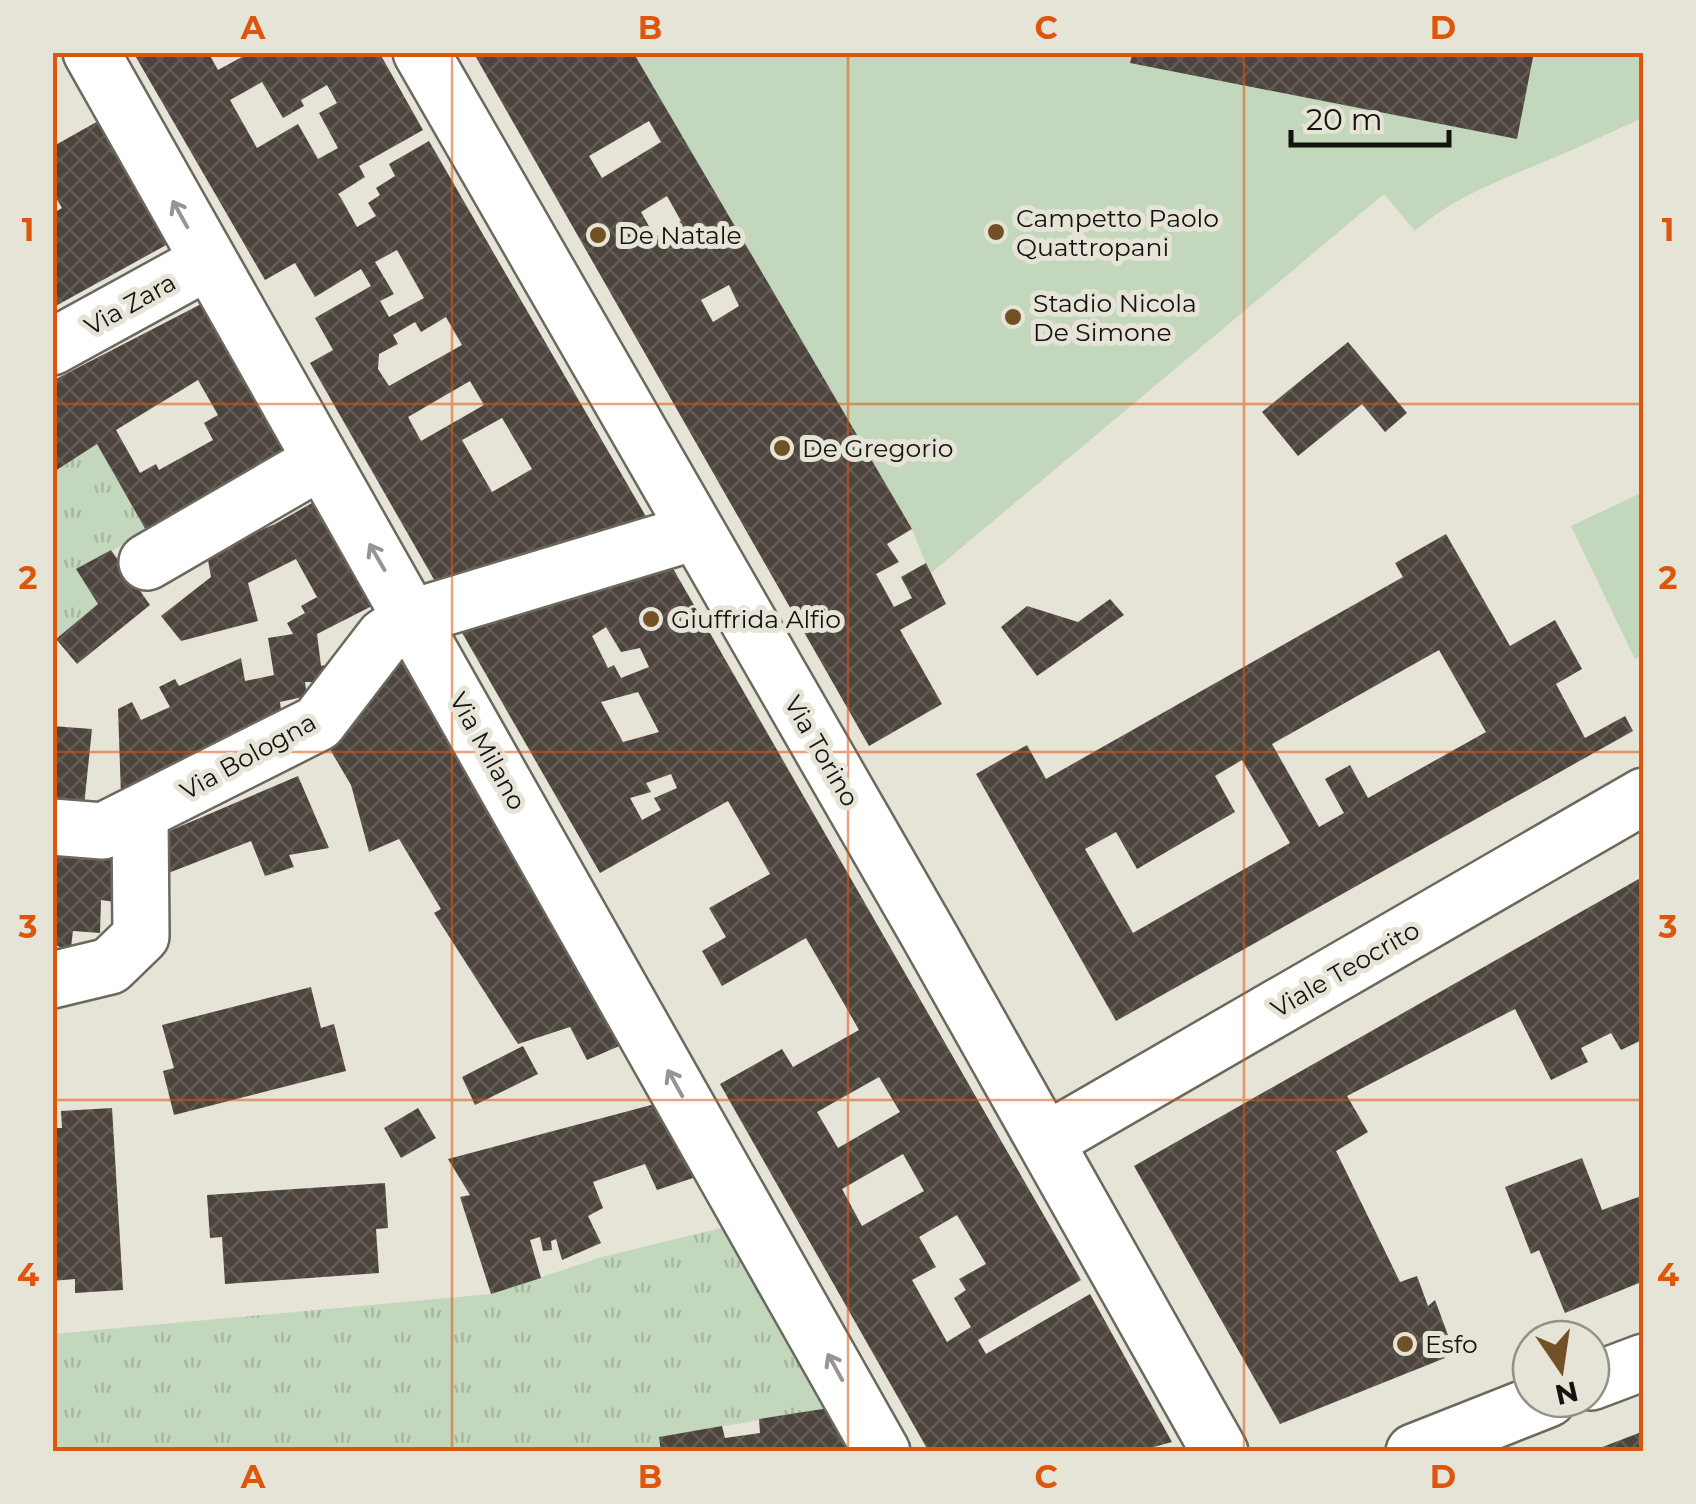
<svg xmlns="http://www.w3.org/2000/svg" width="1696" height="1504" viewBox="0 0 1696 1504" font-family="Montserrat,sans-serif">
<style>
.grass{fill:url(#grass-tufts)}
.garden{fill:#c2d7bb}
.building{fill:url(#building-cross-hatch);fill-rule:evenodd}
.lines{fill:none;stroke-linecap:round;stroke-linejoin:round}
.minor-casing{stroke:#6b695e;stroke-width:60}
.minor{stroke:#fff;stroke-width:55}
.oneway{stroke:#959593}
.grid{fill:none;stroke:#dd560c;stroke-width:2.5;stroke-opacity:0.55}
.poi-dot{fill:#725127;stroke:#e6e3d7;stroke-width:4}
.labels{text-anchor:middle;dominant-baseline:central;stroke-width:10;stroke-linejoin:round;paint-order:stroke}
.poi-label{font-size:25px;fill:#14130f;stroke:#e6e3d7;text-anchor:start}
.street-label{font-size:25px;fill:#14130f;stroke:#e6e3d7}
.neatline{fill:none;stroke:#dd560c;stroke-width:4}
.grid-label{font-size:32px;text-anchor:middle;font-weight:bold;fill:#dd560c}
</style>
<defs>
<pattern id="grass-tufts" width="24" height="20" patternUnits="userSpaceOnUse" patternTransform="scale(2.5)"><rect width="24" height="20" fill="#c2d7bb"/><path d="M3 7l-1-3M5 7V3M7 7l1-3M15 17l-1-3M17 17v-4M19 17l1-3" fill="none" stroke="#a6b8a0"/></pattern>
<pattern id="building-cross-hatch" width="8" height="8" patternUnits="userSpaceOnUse" patternTransform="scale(2.5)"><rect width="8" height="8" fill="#4e443e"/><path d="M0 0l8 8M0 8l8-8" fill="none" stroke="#635b56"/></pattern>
</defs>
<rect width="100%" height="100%" fill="#e6e3d7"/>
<path class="grass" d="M97,444L147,532L77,569L98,604L56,639L52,632V473Z
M725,1227L829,1408L660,1437L661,1451L53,1452V1334L491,1294L602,1257Z"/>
<path class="garden" d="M633,53H1643V118C1613,131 1582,146 1551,159C1503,179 1455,196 1415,231L1384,194L930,574L912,529Z
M1643,492L1644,655L1635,659L1571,526Z"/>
<path class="building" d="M133,52H208L218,70L251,52H379L423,130L359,166L365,177L338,194L341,198L357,227L376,216L368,203L380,195L376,188L395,176L389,164L429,141L648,520L436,583L310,363L333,350L315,318L371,286L361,269L315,297L295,263L265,280ZM262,82L283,118L304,106L301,100L327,85L337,103L319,113L338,148L318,159L298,124L257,148L230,100ZM397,250L424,298L389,317L380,301L394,294L375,262ZM446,317L462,345L389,386L378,369L379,354L398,344L393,335L415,322L421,332ZM470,381L484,405L421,441L408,417ZM502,418L532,469L492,492L462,440Z
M473,52H633L912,529L887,544L899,562L876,574L894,607L912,598L901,577L926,563L946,604L900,630L942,704L869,746ZM649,121L661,142L602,178L589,156ZM667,196L681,221L655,237L641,212ZM729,285L739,306L713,322L701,300Z
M1133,52H1534L1517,139L1130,63Z
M100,120L168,244L52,308V214L62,208L52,191V147Z
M207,301L288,453L147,532L97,444L52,473V381ZM198,380L218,415L204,423L213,440L159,470L156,464L140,473L116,430Z
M1348,342L1407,413L1385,432L1362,404L1298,456L1262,412Z
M312,503L372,606L317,634L321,666L332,663L320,682H305L307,696L280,702L282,718L121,795L118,709L132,702L141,720L170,707L159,687L175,679L179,686L241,658L245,681L274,675L268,638L293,634L287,623L305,613L301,606L317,597L296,559L248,583L258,621L181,641L161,616L211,577L206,549L226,545L275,524Z
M1446,534L1510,646L1555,620L1582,669L1556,684L1585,738L1625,716L1633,731L1116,1021L976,774L1027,745L1046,779L1403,577L1395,563ZM1439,650L1486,732L1368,798L1350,765L1325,779L1344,813L1319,827L1272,744ZM1242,760L1290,843L1133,933L1085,849L1116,832L1137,869L1235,812L1215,776Z
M111,550L150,605L77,664L56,639L98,604L76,569Z
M667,558L1081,1280L978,1340L986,1354L1090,1294L1172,1442L1135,1452H929L720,1084L782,1049L793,1067L859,1030L847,1009L806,938L722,986L702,951L726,937L709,908L770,874L728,801L600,873L457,624ZM606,627L621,652L640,648L649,667L621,678L614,665L608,668L592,636ZM638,692L659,732L623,742L601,702ZM671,774L677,788L654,798L661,810L642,820L630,798L651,792L646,783ZM879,1077L900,1112L838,1148L817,1112ZM903,1154L924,1191L862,1226L842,1189ZM957,1215L986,1264L959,1279L966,1290L954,1298L971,1327L947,1342L912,1280L936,1267L919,1237Z
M1110,599L1124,615L1037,676L1001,627L1027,606L1078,622Z
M397,655L468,775L624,1044L587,1060L570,1027L518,1044L434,913L441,909L399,839L369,852L351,785L325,741L351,726Z
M52,726L92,729L84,806L52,803Z
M298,776L329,848L289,855L294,867L265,876L251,841L158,877L160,835Z
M52,854L124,861L122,903L101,900L100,933L73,931L71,947L64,949L52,943Z
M1644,876V1039L1621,1050L1611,1033L1581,1048L1588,1062L1551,1080L1515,1009L1347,1096L1368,1132L1336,1151L1400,1282L1417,1276L1428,1306L1435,1300L1455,1354L1280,1424L1134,1166Z
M311,987L321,1028L334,1024L346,1071L174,1115L163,1071L174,1068L162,1025Z
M523,1046L538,1074L475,1105L462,1077Z
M655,1104L696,1177L657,1190L645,1164L593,1182L603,1208L588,1216L601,1243L562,1260L556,1239L551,1241L552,1250L543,1251L540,1237L530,1240L541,1278L491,1294L460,1197L470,1195L448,1159Z
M112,1108L123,1290L75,1293V1279L52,1281V1128H62L61,1111Z
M418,1108L436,1138L401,1158L384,1128Z
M1582,1158L1602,1210L1644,1195V1281L1565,1313L1539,1250L1531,1254L1505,1187Z
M385,1183L388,1228L376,1229L379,1273L225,1284L222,1237L210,1238L207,1195Z
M829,1408L853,1452H661L659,1437L722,1426L725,1438L760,1433L759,1419Z
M1644,1431V1452H1592V1451Z"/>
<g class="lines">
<defs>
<path id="minor" d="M91,52L882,1452
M421,52L930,937L1220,1452
M52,347L207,262
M147,562L321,461
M52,827L103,831L318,723L384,637L413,617L695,532
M52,980L110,966L141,936L140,814
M1046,1141L1644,796
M1591,1382L1644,1362
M1414,1452L1548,1399"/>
</defs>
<use href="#minor" class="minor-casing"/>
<use href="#minor" class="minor"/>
</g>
<defs><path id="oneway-shaft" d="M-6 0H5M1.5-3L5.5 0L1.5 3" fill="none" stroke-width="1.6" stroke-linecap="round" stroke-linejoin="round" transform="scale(2.5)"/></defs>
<g class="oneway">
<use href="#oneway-shaft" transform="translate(180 214) rotate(-119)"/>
<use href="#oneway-shaft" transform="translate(377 557) rotate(-120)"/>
<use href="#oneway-shaft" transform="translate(675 1083) rotate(-119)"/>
<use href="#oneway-shaft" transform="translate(835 1367) rotate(-119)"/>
</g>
<path class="grid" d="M452,52V1452M848,52V1452M1244,52V1452M52,404H1644M52,752H1644M52,1100H1644"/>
<g class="poi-dot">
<circle cx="996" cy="232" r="10"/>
<circle cx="598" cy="235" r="10"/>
<circle cx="1013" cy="317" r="10"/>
<circle cx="782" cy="448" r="10"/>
<circle cx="651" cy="619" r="10"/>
<circle cx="1405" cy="1344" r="10"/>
</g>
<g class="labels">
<g class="poi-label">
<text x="1016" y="218">Campetto Paolo<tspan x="1016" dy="29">Quattropani</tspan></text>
<text x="618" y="235">De Natale</text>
<text x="1033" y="303">Stadio Nicola<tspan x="1033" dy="29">De Simone</tspan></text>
<text x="802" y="448">De Gregorio</text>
<text x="671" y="619">Giuffrida Alfio</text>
<text x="1425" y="1344">Esfo</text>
</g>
<g class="street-label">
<text transform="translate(130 304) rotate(-29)">Via Zara</text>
<text transform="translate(488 751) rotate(61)">Via Milano</text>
<text transform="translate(822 751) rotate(60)">Via Torino</text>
<text transform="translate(248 756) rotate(-29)">Via Bologna</text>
<text transform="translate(1345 969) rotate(-30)">Viale Teocrito</text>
</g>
</g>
<rect width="1696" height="1504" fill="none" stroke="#e6e3d7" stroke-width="110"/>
<g transform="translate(1561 1369) rotate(167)"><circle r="48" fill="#e6e3d7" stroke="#929087" stroke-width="2.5"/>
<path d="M0-8L18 38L0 25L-18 38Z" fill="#725127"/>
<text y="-15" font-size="28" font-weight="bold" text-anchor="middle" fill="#14130f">N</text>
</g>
<path d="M1291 130v15h158v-15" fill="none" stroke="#14130f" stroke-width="5"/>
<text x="1306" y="130" font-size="30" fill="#14130f" stroke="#e6e3d7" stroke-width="8" paint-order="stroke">20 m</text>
<rect x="55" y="55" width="1586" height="1394" class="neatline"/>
<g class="grid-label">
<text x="253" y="39">A</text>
<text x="650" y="39">B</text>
<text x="1046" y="39">C</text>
<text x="1443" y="39">D</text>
<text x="28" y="241">1</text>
<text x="1668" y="241">1</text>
<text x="28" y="589">2</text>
<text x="1668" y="589">2</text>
<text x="28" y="938">3</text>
<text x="1668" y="938">3</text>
<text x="28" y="1286">4</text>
<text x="1668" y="1286">4</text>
<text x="253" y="1488">A</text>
<text x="650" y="1488">B</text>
<text x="1046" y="1488">C</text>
<text x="1443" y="1488">D</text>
</g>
</svg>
